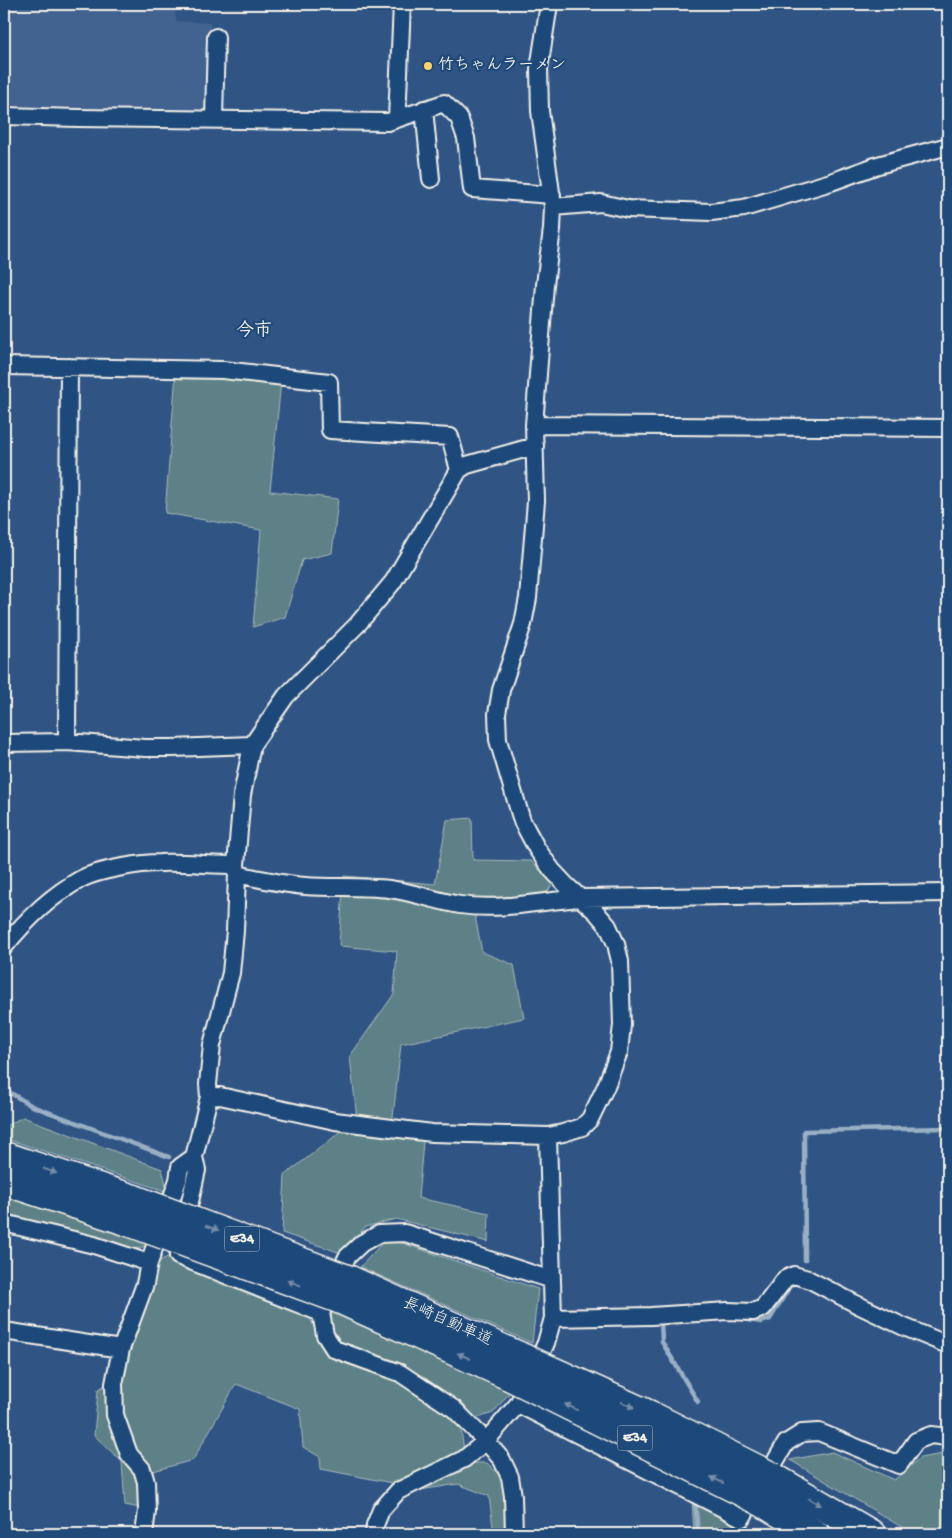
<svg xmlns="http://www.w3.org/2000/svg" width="952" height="1538" viewBox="0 0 952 1538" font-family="'Gochi Hand','Klee One',sans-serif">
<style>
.built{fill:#436290}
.green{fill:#5d8187;stroke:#a8b9b8}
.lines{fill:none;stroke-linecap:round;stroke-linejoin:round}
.stream{stroke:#99b0c4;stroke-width:4.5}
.minor-casing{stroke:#f4f1e8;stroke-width:20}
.motorway-casing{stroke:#f4f1e8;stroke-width:31}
.minor{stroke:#1f4a7a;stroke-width:16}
.motorway{stroke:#1f4a7a;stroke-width:28}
.motorway-bridge-casing{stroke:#f4f1e8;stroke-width:31;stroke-linecap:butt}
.motorway-bridge{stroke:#1f4a7a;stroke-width:28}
.oneway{fill:#748da6}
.poi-dot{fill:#ffd166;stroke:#1f4a7a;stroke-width:2}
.labels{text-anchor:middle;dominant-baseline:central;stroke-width:4.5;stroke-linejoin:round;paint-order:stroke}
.shield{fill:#1f4a7a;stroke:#b4bfc7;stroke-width:1}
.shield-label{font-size:15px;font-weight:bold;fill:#f4f1e8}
.poi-label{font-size:16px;font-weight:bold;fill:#f4f1e8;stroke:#1f4a7a;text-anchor:start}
.street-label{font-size:16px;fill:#f4f1e8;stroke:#1f4a7a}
.neighbourhood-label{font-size:18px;font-weight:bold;fill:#f4f1e8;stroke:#1f4a7a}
</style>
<rect width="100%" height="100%" fill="#305585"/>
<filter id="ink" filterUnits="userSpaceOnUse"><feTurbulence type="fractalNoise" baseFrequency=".02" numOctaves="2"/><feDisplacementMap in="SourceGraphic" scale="10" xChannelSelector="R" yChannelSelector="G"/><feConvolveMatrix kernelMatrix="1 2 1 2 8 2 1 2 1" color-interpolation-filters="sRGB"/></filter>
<g filter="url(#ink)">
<path class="built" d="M4,4H175L176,21L210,23L208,116L4,111Z"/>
<path class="green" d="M176,373L281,381L270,491L338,499L332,553L302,560L285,617L253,627L261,530L165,513Z
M472,818L473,860L531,861L553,883L545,896L475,916L482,952L514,965L524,1018L401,1044L392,1126L424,1132L418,1198L489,1213L488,1242L396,1219L365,1227L344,1254L282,1233L285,1175L357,1119L350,1056L394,994L397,951L339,946L344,876L435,884L447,820Z
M23,1117L162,1169L168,1192L4,1138V1127Z
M4,1195L150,1244L129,1252L5,1216Z
M387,1238L538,1289L532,1343L360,1267Z
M171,1255L308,1314L324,1348L332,1313L510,1392L493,1413L460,1424L466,1463H487L507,1482L509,1534H494L489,1496L458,1484L414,1491L387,1482L321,1469L320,1457L303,1447L300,1409L236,1384L193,1460L139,1475L140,1508L125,1505L122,1462L94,1435L98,1390L108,1383L116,1344L139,1272Z
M832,1452L894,1480L920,1458L948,1453V1534H913L790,1460Z
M692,1500L763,1534H694Z
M355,1529L359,1534H287L302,1531Z"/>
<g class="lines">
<path class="stream" d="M4,1089L32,1106L169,1157
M805,1260L804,1131L948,1128
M742,1319L761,1322L770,1319L790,1286
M664,1321H661L662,1342L698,1402
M695,1501L698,1534"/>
<defs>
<path id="minor" d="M424,109L431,179
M4,116L78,118L388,122L444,103L459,118L466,138L472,189L552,195
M214,119L216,37
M397,119L402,4
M553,207L601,203L628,209L711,212L744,208L831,182L878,165L948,146
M4,366L223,370L329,382L330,430L450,437L459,470
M534,425L948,428
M67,742L69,367
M4,743L67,742L145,748H172L252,745
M237,874C259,879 282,884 305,886C333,888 361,886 389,889C413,892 436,901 460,905C501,911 540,901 581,898L948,893
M4,947C25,921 52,895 81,879C98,870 140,863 160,863C185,862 211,865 236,865
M209,1097L220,1096L335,1121L432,1133L548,1136
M194,1157L197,1170L178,1256L321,1313
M4,1223L94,1245L149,1263
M553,1318L651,1316L728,1311L753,1312L763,1308L785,1279L794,1275L808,1279L856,1304L902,1326L948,1345
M4,1331L121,1349
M518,1404L742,1518L786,1443L802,1433L819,1432L899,1465L916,1441L931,1435L948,1437
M144,1534L147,1511L146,1482L142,1469L129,1454L115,1415L114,1384L121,1349L145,1284L149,1263L178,1180L180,1167L194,1157L209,1097L208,1084L212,1045L231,973L235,931L237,874L236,865L242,795L252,745L286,696L357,625L393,582L459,470L467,465L535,446
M374,1534L375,1525L381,1510L398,1491L464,1459L486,1441L518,1404L546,1343L553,1318L548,1136L563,1133L582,1127L590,1119L606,1086L619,1052L622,1025L620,961L616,944L608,926L596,912L567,886L552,870L537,849L522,821L498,740L497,714L501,690L523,624L528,598L536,501L534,425L545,285L552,229L553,207L540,111L539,69L549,4
M514,1534L513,1496L510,1477L502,1460L486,1441L454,1409L400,1373L334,1349L325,1335L321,1313L347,1257L362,1243L379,1234L405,1233L552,1280"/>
<path id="motorway" d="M4,1156L134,1199
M4,1181L129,1222
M350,1280L519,1356
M339,1299L509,1376
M773,1477L871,1534
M760,1501L815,1534"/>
</defs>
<use href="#minor" class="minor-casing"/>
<use href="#motorway" class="motorway-casing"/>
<use href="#minor" class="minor"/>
<use href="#motorway" class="motorway"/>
<defs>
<path id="motorway-bridge" d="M134,1199L350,1280
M129,1222L339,1299
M519,1356L650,1415L773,1477
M509,1376L760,1501"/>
</defs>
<use href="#motorway-bridge" class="motorway-bridge-casing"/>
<use href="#motorway-bridge" class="motorway-bridge"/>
</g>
<defs><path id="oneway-solid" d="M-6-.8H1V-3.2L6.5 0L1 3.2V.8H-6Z" transform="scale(1.25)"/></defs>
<g class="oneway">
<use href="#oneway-solid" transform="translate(50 1171) rotate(19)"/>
<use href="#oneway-solid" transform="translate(212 1228) rotate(20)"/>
<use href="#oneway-solid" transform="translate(294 1283) rotate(-160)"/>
<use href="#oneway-solid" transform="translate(464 1356) rotate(-156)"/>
<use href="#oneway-solid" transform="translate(628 1405) rotate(24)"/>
<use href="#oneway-solid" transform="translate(571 1407) rotate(-154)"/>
<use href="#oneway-solid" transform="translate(717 1480) rotate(-153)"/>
<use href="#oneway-solid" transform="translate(815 1502) rotate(30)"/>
</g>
</g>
<circle class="poi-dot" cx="428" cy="66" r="5"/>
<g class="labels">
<g class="shield">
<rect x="224.5" y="1226.5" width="35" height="25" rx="4"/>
<rect x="617.5" y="1425.5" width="35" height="25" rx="4"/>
</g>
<g class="shield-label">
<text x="242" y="1239">E34</text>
<text x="635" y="1438">E34</text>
</g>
<g class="poi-label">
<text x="438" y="66">竹ちゃんラーメン</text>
</g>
<g class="street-label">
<text transform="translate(447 1323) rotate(24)">長崎自動車道</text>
</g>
<g class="neighbourhood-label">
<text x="254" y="331">今市</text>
</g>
</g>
<rect width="952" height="1538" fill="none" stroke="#1f4a7a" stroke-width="20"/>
<rect x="10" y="10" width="932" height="1518" fill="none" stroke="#f4f1e8" stroke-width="2" filter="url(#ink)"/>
</svg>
